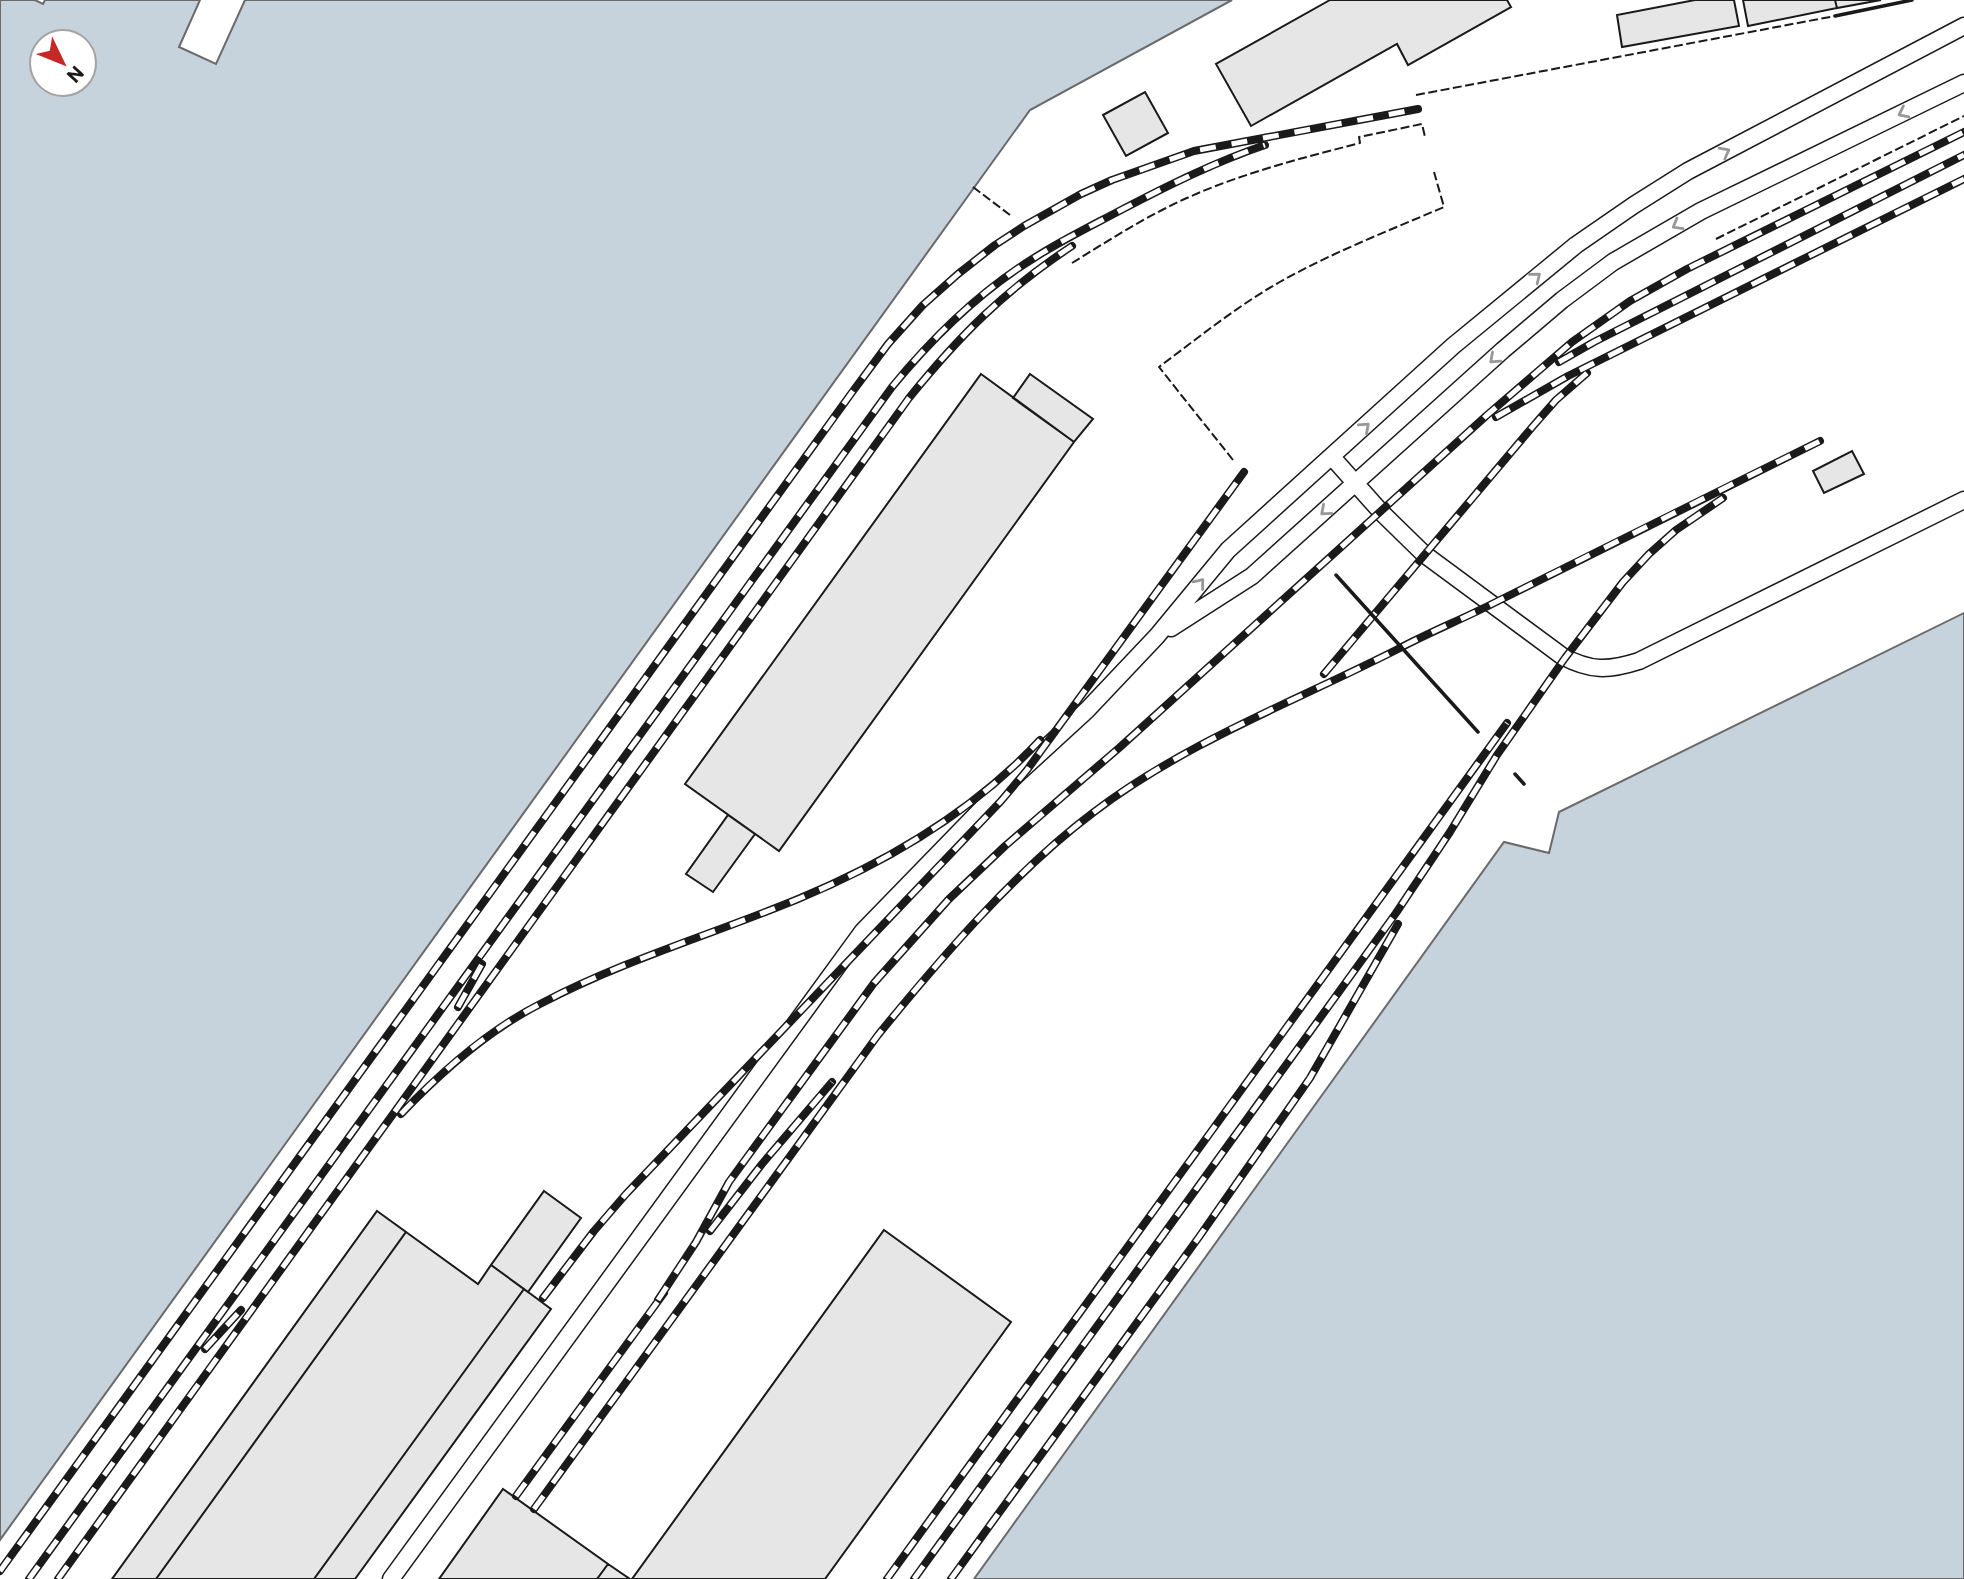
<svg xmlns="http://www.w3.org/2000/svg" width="1964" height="1579" viewBox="0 0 1964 1579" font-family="Commissioner,sans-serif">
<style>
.water{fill:#c6d2dc;stroke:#6a6a6a;stroke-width:2;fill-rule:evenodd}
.building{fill:#e6e6e6;stroke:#1a1a1a;stroke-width:2}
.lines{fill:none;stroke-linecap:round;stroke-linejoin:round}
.service-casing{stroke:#1a1a1a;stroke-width:19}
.service{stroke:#fff;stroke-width:16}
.rail-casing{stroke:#1a1a1a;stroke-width:8}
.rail{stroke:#fff;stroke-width:5;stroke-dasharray:16;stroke-linecap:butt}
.fence{stroke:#1a1a1a;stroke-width:2;stroke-dasharray:9 3.5;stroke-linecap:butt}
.wall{stroke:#1a1a1a;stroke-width:3.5}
.oneway{stroke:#989898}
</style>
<rect width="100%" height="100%" fill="#fff"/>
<path class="water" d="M0,0H35L43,4L45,0H200L179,47L216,64L245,0H1232L1030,110L0,1540ZM84,42V84H42V42Z
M1964,613V1579H974L1504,842L1549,853L1559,812Z"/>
<path class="building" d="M1330,0H1507L1511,7L1408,65L1397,44L1251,126L1216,64Z
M1695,0H1734L1739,26L1622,47L1617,15Z
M1743,0H1835L1837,8L1748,26Z
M1835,0H1881L1837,8Z
M1145,92L1168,133L1126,156L1103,115Z
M981,374L1074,442L779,851L685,784Z
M1030,374L1093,419L1074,442L1013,398Z
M1852,451L1864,474L1824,493L1813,471Z
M728,815L755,834L713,892L686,874Z
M544,1191L581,1218L528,1292L491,1265Z
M377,1211L406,1232L156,1579H112Z
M884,1230L1011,1322L825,1579H632Z
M406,1232L478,1284L491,1265L524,1289L314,1579H156Z
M524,1289L551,1309L355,1579H314Z
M503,1489L608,1564L597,1579H439Z
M608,1564L630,1579H597Z"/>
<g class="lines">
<defs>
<path id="service" d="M1332,457L1382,513L1424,554L1562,656C1590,671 1608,671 1639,661L1964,500
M1171,628L1252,576L1503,350L1562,300L1613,262L1701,211L1964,83
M391,1579L863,931L1001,789L1087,710L1157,636L1228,550L1453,346L1576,245L1634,205L1688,171L1964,26"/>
</defs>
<use href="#service" class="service-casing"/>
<use href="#service" class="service"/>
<defs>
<path id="rail" d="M1559,362L1594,342L1964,155
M1496,417L1568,376L1964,179
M1324,674L1534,425L1556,400L1587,373
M458,1007L482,964
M401,1114C442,1071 488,1030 542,1003C624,960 713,934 798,899C887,862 974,811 1040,740
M710,1231L762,1164L832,1082
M543,1298L594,1231L626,1194L1001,801L1027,770L1244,472
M658,1300L696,1242L729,1182L874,983L949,899L1005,846L1119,748L1486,416L1572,342L1630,301L1687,269L1964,132
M205,1349L241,1310
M516,1496L664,1293
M534,1509L878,1035C940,959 1015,871 1094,812C1186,742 1296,701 1398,649C1428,633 1460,620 1490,605C1600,550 1710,495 1820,441
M0,1571L853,391L888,344L923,305L958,274L995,245L1024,226L1081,194L1112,180L1194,151L1418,109
M29,1579L892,387C933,337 979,292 1034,258C1062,240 1093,225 1123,209C1169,185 1215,162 1265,145
M58,1579L909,398C960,335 1004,291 1072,246
M887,1579L1507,723
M914,1579L1396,913L1450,832L1497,755L1565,658L1623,582L1649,554L1676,530L1723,498
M951,1579L1199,1237L1310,1078L1398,924"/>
</defs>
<use href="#rail" class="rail-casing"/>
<use href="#rail" class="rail"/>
<path class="fence" d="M1416,95L1835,16
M973,187L1010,215
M1716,239L1964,116
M1072,263C1103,244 1134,224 1166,208C1227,177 1294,160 1360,143L1359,137L1422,124L1425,137
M1233,460L1159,367C1198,338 1236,307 1278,283C1331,253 1388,231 1444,207L1434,172"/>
<path class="wall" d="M1835,16L1912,0
M1336,575L1478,732
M1515,774L1524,784"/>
</g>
<defs><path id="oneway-chevron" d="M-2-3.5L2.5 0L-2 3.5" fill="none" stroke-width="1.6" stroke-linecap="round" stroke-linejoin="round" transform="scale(1.75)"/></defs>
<g class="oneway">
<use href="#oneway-chevron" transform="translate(1903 113) rotate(154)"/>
<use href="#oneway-chevron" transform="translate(1725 152) rotate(-28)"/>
<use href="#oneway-chevron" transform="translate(1677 225) rotate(150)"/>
<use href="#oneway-chevron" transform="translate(1536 277) rotate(-39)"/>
<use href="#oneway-chevron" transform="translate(1494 359) rotate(138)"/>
<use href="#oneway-chevron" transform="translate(1365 427) rotate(-42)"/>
<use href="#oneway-chevron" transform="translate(1325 511) rotate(139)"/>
<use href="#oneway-chevron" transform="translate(1200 583) rotate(-51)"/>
</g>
<g transform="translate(63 63) rotate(133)"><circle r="33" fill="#ffffff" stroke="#a3a3a3" stroke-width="2"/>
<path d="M0-5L12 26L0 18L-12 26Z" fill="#c62828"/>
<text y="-10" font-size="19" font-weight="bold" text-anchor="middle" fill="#1a1a1a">N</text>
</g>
</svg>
